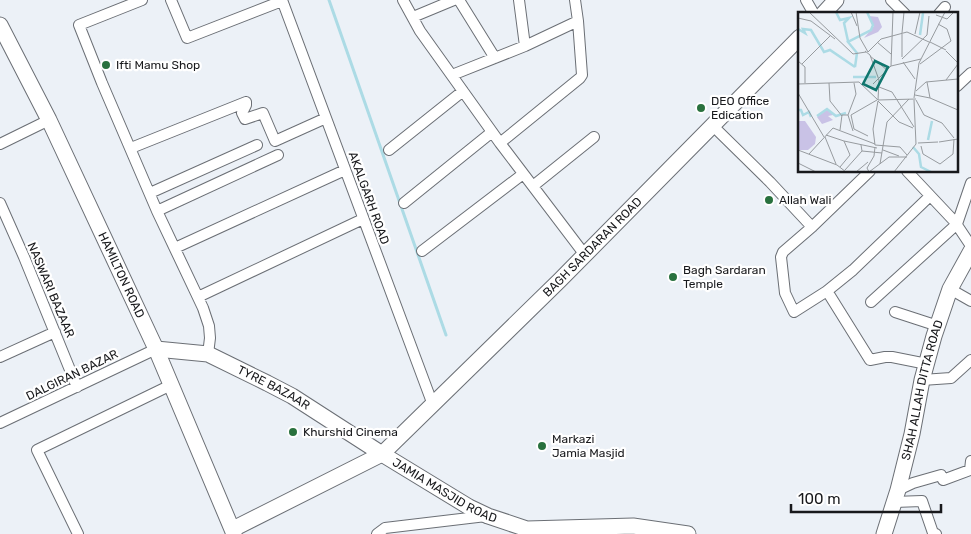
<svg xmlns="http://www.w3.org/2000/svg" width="971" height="534" viewBox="0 0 971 534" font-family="Rubik,sans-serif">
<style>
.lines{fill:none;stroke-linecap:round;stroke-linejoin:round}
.stream{stroke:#acdbe5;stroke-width:3}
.street-casing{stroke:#6b6f75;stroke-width:12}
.secondary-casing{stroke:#6b6f75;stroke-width:17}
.street{stroke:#fff;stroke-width:10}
.secondary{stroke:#fff;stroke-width:15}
.poi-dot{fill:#29713e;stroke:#fff;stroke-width:2}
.labels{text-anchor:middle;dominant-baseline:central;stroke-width:4.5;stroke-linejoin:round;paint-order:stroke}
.poi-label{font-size:12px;fill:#18191c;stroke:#fff;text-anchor:start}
.street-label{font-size:12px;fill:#18191c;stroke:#fff}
.inset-river{fill:none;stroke:#acdbe5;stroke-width:2.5}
.inset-road{fill:none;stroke:#979b9f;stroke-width:1}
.view{fill:#0f766e;fill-opacity:0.15;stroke:#0f766e;stroke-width:2.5}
.inset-edge{fill:none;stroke:#18191c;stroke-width:2.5}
</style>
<rect width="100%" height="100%" fill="#ecf1f7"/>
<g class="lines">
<path class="stream" d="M329,0L446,335"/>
<defs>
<path id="street" d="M142,0L79,25L102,83L157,211L203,308L209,326L210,338L208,354
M171,0L187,38L282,1
M282,0L433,405
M403,0L420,31L500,143L585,255
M459,0L495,58
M519,0L525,46
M806,0L814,14
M891,0L905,14
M939,14L945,7
M413,17L454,0
M452,75L525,46L578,21
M957,86L971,73
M246,102V105L242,113L245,119L263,113L275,141L326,118
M713,126L770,182L812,227L783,252L781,257L785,293L794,312L827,291L870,360L885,357H892L927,364
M500,143L580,78L582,75L578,21L575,0
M0,144L49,120
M131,148L246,102
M389,150L463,91
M907,171L955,222L971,246
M533,186L594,137
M150,193L257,145
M0,203L24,257L77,387
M404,203L492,132
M157,211L278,155
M812,227L870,171
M175,248L345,170
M422,251L523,174
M950,289L971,301
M827,291L853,270L930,196
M198,297L363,219
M871,302L957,224L971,183
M895,312L938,326
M0,357L55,332
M922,380L951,378L971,360
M0,423L156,349
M898,490L913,483L941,475L943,480L970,470L971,461
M894,502L922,501L933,533L936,534
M78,534L37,450L171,385
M377,534L385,528L486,516"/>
<g id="secondary">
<path d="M823,14L836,0"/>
<path id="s1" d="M0,25L49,120L156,349L234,534"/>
<path id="s2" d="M156,349L208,354L267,383L292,396L382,454L469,507L488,516L527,529L633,526L688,534"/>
<path id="s3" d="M233,529L382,454L560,280L800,37"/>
<path id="s4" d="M884,534L898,490L912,434L922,380L934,336L950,289L971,251"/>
</g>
</defs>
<use href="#street" class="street-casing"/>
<use href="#secondary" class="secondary-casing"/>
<use href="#street" class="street"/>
<use href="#secondary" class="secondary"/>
</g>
<g class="poi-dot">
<circle cx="106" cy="65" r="5"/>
<circle cx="701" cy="108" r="5"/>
<circle cx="769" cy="200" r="5"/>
<circle cx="673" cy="277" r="5"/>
<circle cx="293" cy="432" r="5"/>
<circle cx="542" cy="446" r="5"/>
</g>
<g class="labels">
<g class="poi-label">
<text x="116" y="65">Ifti Mamu Shop</text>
<text x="711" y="101">DEO Office<tspan x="711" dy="14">Edication</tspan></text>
<text x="779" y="200">Allah Wali</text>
<text x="683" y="270">Bagh Sardaran<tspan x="683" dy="14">Temple</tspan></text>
<text x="303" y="432">Khurshid Cinema</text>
<text x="552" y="439">Markazi<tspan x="552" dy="14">Jamia Masjid</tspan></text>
</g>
<g class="street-label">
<text transform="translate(369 198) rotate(70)">AKALGARH ROAD</text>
<text stroke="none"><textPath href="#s3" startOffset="462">BAGH SARDARAN ROAD</textPath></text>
<text stroke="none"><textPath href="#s1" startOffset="278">HAMILTON ROAD</textPath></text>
<text transform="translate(51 290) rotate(67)">NASWARI BAZAAR</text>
<text transform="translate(72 375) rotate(-26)">DALGIRAN BAZAR</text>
<text stroke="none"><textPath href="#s2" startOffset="126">TYRE BAZAAR</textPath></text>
<text stroke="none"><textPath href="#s4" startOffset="149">SHAH ALLAH DITTA ROAD</textPath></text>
<text stroke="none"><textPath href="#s2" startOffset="326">JAMIA MASJID ROAD</textPath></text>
</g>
</g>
<g transform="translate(798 12)">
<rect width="160" height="160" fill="#ecf1f7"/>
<path d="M71,4L80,5L84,15L80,20L66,26L76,14ZM30,97L35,103L30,104L35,108L24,112L19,105Z" fill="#c9c2e6"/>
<path d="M0,109H7L18,125L17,132L10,138H0Z" fill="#c9c2e6"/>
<path class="inset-river" d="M38,0L42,8L51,6L46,11L50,29M0,17L7,21L5,17L13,18L26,40L32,38L57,55M122,23L125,1M57,55L59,41L50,30L73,18L75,13L69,0M55,65H78M0,98H3L5,103L11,100L13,105M19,104L29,97L38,104L48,101M130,128L134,109M115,135L121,142L123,155L133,160"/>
<path class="inset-road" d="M11,0L55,42L68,40M53,0L59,14M58,0L62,26L70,40M138,3L149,7L156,0M0,6L13,9L37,27M140,12L149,17L153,29M104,21L106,0M104,22V45M117,22L122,0M79,30L93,42M132,30L148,38M67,39L72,43L81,68L80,88M148,39L160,51M70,40L83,27L109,20L131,30M72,44L89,58M104,47L129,23L131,4M0,49L7,55V71M105,50L117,67M4,52L32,24M122,52L153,29M93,54L95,0M148,68L160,52M31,71L32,89L44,104M0,72L61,70L80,88M75,72L93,54L123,47M81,75L94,80L116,115M118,79L128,70L160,67M0,81L26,125M117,83L132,86L129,70M116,86L121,51L147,0M132,86L160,98M80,88L118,87M118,88L126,103L144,111L156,126M80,89L75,117L77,133L102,135L109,143M80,89L101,110L115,116M50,103L58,82L56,71M50,103L55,119M53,103L79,88M53,103L56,117L70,124M42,118L44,103H50M28,123L46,129L52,143L42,155M27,125L38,152M46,129L79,136M141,130L160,127M120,131L140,130M123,134L125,142L142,152L155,142L156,127M0,138L39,153L48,160M85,138L101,144M64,139L84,141M11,142L35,116L77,132M0,151L18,160M82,152L89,110L111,87M47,158L64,139L63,133M58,160L70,150M71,160L69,156L76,144L77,135M71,160L91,145H109M96,160L118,132L116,88"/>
<path class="view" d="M77,49L90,55L78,78L65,72Z"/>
<rect width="160" height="160" class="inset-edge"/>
</g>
<path d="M791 504v8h150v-8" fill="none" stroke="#18191c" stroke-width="2.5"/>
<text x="798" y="504" font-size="15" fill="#18191c" stroke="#ffffff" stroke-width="4" paint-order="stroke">100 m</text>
</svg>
